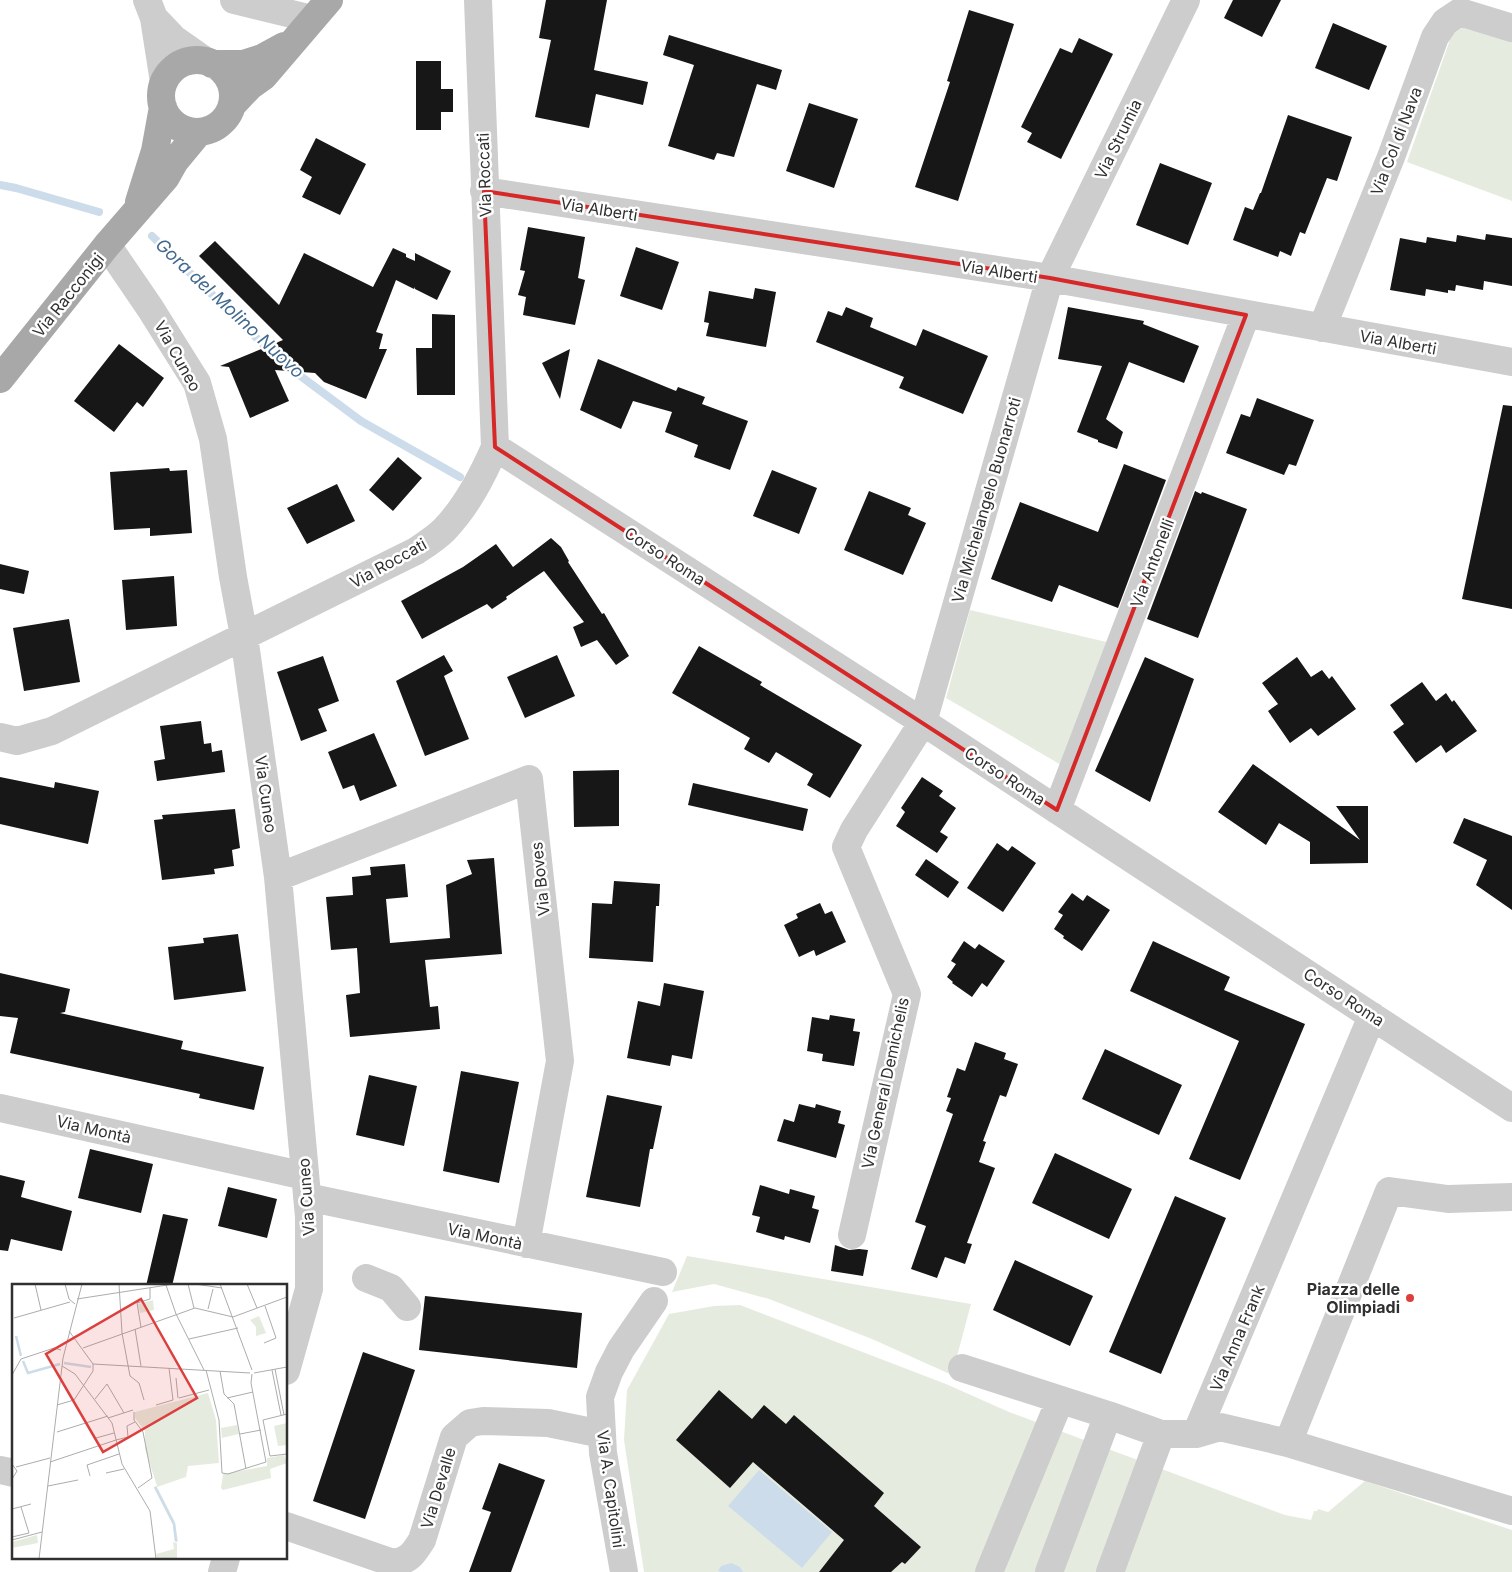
<svg xmlns="http://www.w3.org/2000/svg" width="1512" height="1572" viewBox="0 0 1512 1572" font-family="Inter,sans-serif">
<style>
.green{fill:#e5ecdf}
.water{fill:#cddcea}
.lines{fill:none;stroke-linecap:round;stroke-linejoin:round}
.stream{stroke:#cddcea;stroke-width:8}
.building{fill:#171717}
.minor{stroke:#cdcdcd;stroke-width:28}
.major{stroke:#a8a8a8;stroke-width:28}
.marked{fill:none;stroke:#d62828;stroke-width:4;stroke-linejoin:round}
.poi-dot{fill:#db403e;stroke:#fff;stroke-width:2}
.labels{text-anchor:middle;dominant-baseline:central;stroke-width:5;stroke-linejoin:round;paint-order:stroke}
.street-label{font-size:16px;fill:#303030;stroke:#fff}
.poi-label{font-size:16px;font-weight:bold;fill:#303030;stroke:#fff;text-anchor:end}
.water-label{font-size:18px;font-style:italic;fill:#426a8e;stroke:#fff}
.inset-river{fill:none;stroke:#cddcea;stroke-width:2.5}
.inset-road{fill:none;stroke:#acacac;stroke-width:1}
.view{fill:#db403e;fill-opacity:0.15;stroke:#db403e;stroke-width:2.5}
.inset-edge{fill:none;stroke:#303030;stroke-width:2.5}
</style>
<rect width="100%" height="100%" fill="#fff"/>
<path class="green" d="M1469,24L1512,35V201L1407,162L1452,34Z
M970,610L1115,644L1063,766L946,698Z
M687,1256L971,1304L952,1375L872,1339L769,1299L714,1284L672,1292Z
M740,1305L946,1384L1009,1412L1285,1515L1311,1520L1314,1511H1317L1318,1509L1328,1512L1365,1481L1512,1530V1572H644L624,1440L627,1390L669,1314L714,1306Z"/>
<path class="water" d="M759,1470L832,1532L802,1568L728,1506Z
M731,1563L740,1567L743,1572H722L718,1571L721,1566Z"/>
<g class="lines">
<path class="stream" d="M0,185L16,188L99,212
M152,236L273,354
M287,366L361,421L460,477"/>
</g>
<path class="building" d="M546,0H607L594,70L648,82L643,105L596,94L589,128L535,117L551,40L539,38Z
M1233,0H1281L1262,37L1224,18Z
M969,10L1014,24L958,201L915,187L950,82L947,81Z
M1333,23L1387,46L1369,90L1315,68Z
M669,35L782,70L776,90L757,84L734,157L717,153L714,160L668,146L694,65L663,55Z
M1079,38L1113,54L1061,159L1027,142L1032,133L1021,127L1060,48L1072,53Z
M416,61H441V89H453V112H441V130H416Z
M809,103L858,119L834,188L786,171Z
M1288,115L1352,137L1337,181L1327,178L1305,234L1300,232L1291,256L1280,251L1278,257L1233,240L1245,207L1253,210L1260,193H1261Z
M316,138L366,164L340,215L302,197L312,177L300,170Z
M1160,163L1212,183L1188,245L1136,225Z
M528,227L585,237L578,278L585,280L575,325L523,315L526,297L518,295L525,271L520,270Z
M1486,234L1512,238V286L1484,281L1483,290L1456,285L1455,291L1448,290V293L1426,289L1425,296L1390,290L1400,238L1426,243L1427,237L1456,242L1457,235L1485,240Z
M215,241L279,305L304,253L373,287L393,248L406,254V257L415,261V253L451,271L437,300L415,289V287L414,289L396,280L376,332L383,334L379,349H387L366,399L324,382L315,373L275,370L289,401L250,418L229,367L220,366L283,340L199,256Z
M636,247L679,262L662,310L620,296Z
M755,288L776,292L766,347L706,336L709,323L704,322L709,291L753,299Z
M846,307L873,318L870,327L916,346L923,329L988,356L963,414L899,388L904,377L816,342L828,311L842,316Z
M1068,307L1144,321L1143,324L1199,346L1184,383L1129,362L1106,419L1123,432L1117,449L1098,442V440L1077,432L1102,366L1058,359Z
M432,314L455,315V395H417L416,348H432Z
M119,344L164,378L143,407L137,402L114,432L74,401Z
M570,349L560,399L542,363Z
M598,359L676,391L678,387L705,397L702,404L748,421L730,470L694,457L698,445L665,432L672,412L633,401L621,429L580,410Z
M1257,398L1314,420L1296,466L1289,464L1284,475L1226,453L1241,414L1250,417Z
M1503,405L1512,406V609L1462,599Z
M398,457L422,478L393,511L369,490Z
M1124,464L1166,480L1118,608L1059,585L1052,602L991,579L1020,502L1098,532Z
M169,468L170,471L187,470L192,533L150,536V528L114,530L110,472Z
M772,470L817,488L799,534L753,516Z
M337,484L355,521L307,544L287,508Z
M869,491L911,508L908,515L926,523L903,575L844,550Z
M1195,491L1201,494L1202,492L1247,509L1198,638L1147,619Z
M551,538L561,547L569,561L568,562L602,614L604,613L629,656L616,665L597,640L581,647L573,627L584,622L544,571L506,597L507,599L492,609L487,604L422,639L401,601L463,567L496,544L513,567Z
M0,564L29,571L24,594L0,589Z
M174,576L177,626L126,630L122,580Z
M69,619L80,682L24,691L13,628Z
M699,646L762,682L760,685L862,745L830,798L807,785L813,774L776,752L769,763L744,749L750,738L672,693Z
M444,655L453,671L444,676L469,739L425,756L396,681Z
M557,655L575,696L525,718L507,677Z
M323,656L339,701L318,709L327,731L301,741L277,672Z
M1145,657L1194,679L1150,802L1095,771Z
M1297,657L1311,677L1322,670L1329,679L1332,676L1356,709L1318,736L1311,728L1290,743L1268,711L1278,704L1262,683Z
M1422,682L1436,701L1446,693L1452,702L1454,700L1477,731L1446,753L1441,745L1416,763L1393,732L1404,724L1390,705Z
M201,721L204,744L211,743L212,752L222,750L225,772L157,781L154,761L165,759L160,726Z
M374,733L397,786L360,801L354,785L343,789L328,752Z
M1253,764L1360,840L1336,806H1368V863L1310,864V842L1279,823L1266,845L1218,812Z
M619,770V826L574,827L573,771Z
M0,777L54,788L55,782L99,791L88,844L0,824Z
M922,777L943,791L939,796L956,808L940,832L948,837L937,853L896,826L905,812L901,808Z
M693,783L808,809L803,831L688,805Z
M235,809L240,848L232,850L234,866L214,869L215,874L162,880L154,820L163,819L162,815Z
M1464,818L1512,836V910L1476,885L1487,860L1453,843Z
M997,843L1008,851L1012,846L1036,863L1003,912L967,888Z
M494,858L502,954L425,960L430,1007L438,1006L440,1029L350,1037L346,995L360,993L357,948L331,950L326,897L353,895L352,877L371,875L370,867L405,864L408,897L386,899L390,943L450,938L446,885L472,874L467,860Z
M926,859L959,882L948,898L915,875Z
M614,881L660,884L659,906H656L653,962L589,958L592,903L612,904Z
M1072,893L1083,901L1087,895L1110,910L1082,951L1063,938L1064,936L1054,929L1063,915L1058,912Z
M820,903L825,914L832,911L846,942L816,956L814,950L799,957L784,925L798,918L796,914Z
M238,934L246,991L174,1000L168,947L204,943L203,938Z
M964,941L975,949L979,944L1005,961L987,987L982,983L972,997L952,983L953,982L947,977L956,964L951,961Z
M1153,941L1230,977L1224,990L1305,1024L1240,1180L1189,1159L1239,1041L1130,991Z
M0,973L70,989L65,1012L60,1013L183,1041L181,1049L264,1067L254,1110L199,1098L200,1094L10,1053L18,1018L0,1016Z
M664,983L704,991L692,1059L672,1055L670,1066L627,1058L638,1001L660,1006Z
M830,1015L855,1019L853,1031L860,1032L854,1066L822,1061L823,1054L807,1051L812,1017L829,1020Z
M975,1042L1006,1053L1004,1059L1018,1064L1006,1097L1000,1095L983,1141L986,1142L979,1162L995,1168L967,1243L972,1244L965,1264L945,1257L937,1278L911,1269L926,1226L915,1222L953,1114L946,1111L951,1098L947,1097L957,1068L965,1071Z
M1105,1049L1182,1085L1159,1135L1082,1099Z
M461,1071L519,1082L499,1183L443,1171Z
M369,1075L417,1086L404,1146L356,1135Z
M607,1095L662,1106L653,1149H650L640,1207L586,1197Z
M799,1104L815,1108L816,1104L841,1111L838,1123L845,1125L836,1158L777,1141L784,1119L794,1122Z
M90,1149L153,1164L141,1213L78,1198Z
M1055,1153L1132,1189L1109,1239L1032,1203Z
M0,1175L25,1181L21,1197L72,1211L62,1251L11,1239L8,1251L0,1250Z
M760,1185L789,1194L790,1189L815,1196L812,1208L819,1210L810,1243L785,1236L784,1240L756,1232L760,1217L752,1215Z
M228,1187L277,1199L267,1238L218,1226Z
M1175,1196L1226,1218L1161,1374L1109,1352Z
M163,1214L188,1219L172,1286H146Z
M835,1245L849,1250L859,1249L868,1250L863,1276L831,1271Z
M1015,1260L1093,1296L1070,1346L993,1310Z
M425,1296L582,1313L577,1368L419,1350Z
M363,1352L415,1370L365,1519L313,1501Z
M719,1390L752,1419L764,1405L786,1424L794,1415L884,1493L874,1506L921,1547L905,1564L902,1562L891,1572H819L844,1540L753,1462L730,1488L676,1440Z
M499,1463L545,1480L511,1572H469L491,1512L482,1509Z"/>
<g class="lines">
<path class="minor" d="M147,0L154,18L164,82
M234,0L312,19
M154,18L174,39L204,60
M484,191L1050,278L1512,362
M107,245L150,308L197,383L213,439L233,577L244,636L278,877L309,1217V1289L286,1371
M1322,328L1391,157L1435,37L1445,22L1460,12L1512,28
M495,447L923,722L1512,1108
M0,737L17,741L52,731L416,551C425,545 436,538 444,530C467,506 482,477 495,447L478,0
M1057,810L1246,315
M278,877L529,779L560,1061L526,1244
M0,1108L305,1176
M307,1197L663,1272
M852,1235L907,994L846,847L854,830L923,722L1050,278L1186,0
M366,1278L391,1288L407,1307
M962,1368L1108,1415L1161,1434H1196L1372,1016
M1196,1434L1220,1427L1288,1443L1389,1191L1448,1199L1512,1197
M1288,1443L1512,1511
M0,1470L14,1473
M286,1526L393,1563C409,1561 414,1553 422,1540L454,1437L470,1423L483,1421L548,1423L602,1434
M222,1572L226,1558
M624,1572L603,1453L600,1397L609,1372L621,1349L654,1301
M989,1572L1060,1400
M1049,1572L1108,1415
M1110,1572L1161,1434"/>
<path class="major" d="M161 96a36 36 0 1 1 72 0a36 36 0 1 1-72 0Z
M212,64H243L262,58L284,46
M232,105L250,86L264,76L329,0
M139,202L155,151L163,107
M0,379L107,245L166,177L175,161L199,132"/>
</g>
<path class="marked" d="M484,191L1050,278L1246,315L1057,810L495,447Z"/>
<circle class="poi-dot" cx="1410" cy="1298" r="5"/>
<g class="labels">
<g class="street-label">
<text transform="translate(1118 139) rotate(-64)">Via Strumia</text>
<text transform="translate(1396 141) rotate(-69)">Via Col di Nava</text>
<text transform="translate(484 175) rotate(-92)">Via Roccati</text>
<text transform="translate(599 209) rotate(9)">Via Alberti</text>
<text transform="translate(999 271) rotate(9)">Via Alberti</text>
<text transform="translate(68 295) rotate(-51)">Via Racconigi</text>
<text transform="translate(1398 342) rotate(10)">Via Alberti</text>
<text transform="translate(178 356) rotate(61)">Via Cuneo</text>
<text transform="translate(986 500) rotate(-74)">Via Michelangelo Buonarroti</text>
<text transform="translate(665 556) rotate(33)">Corso Roma</text>
<text transform="translate(388 563) rotate(-29)">Via Roccati</text>
<text transform="translate(1152 563) rotate(-69)">Via Antonelli</text>
<text transform="translate(1005 776) rotate(33)">Corso Roma</text>
<text transform="translate(266 794) rotate(82)">Via Cuneo</text>
<text transform="translate(540 879) rotate(-96)">Via Boves</text>
<text transform="translate(1344 997) rotate(33)">Corso Roma</text>
<text transform="translate(885 1083) rotate(-78)">Via General Demichelis</text>
<text transform="translate(94 1129) rotate(13)">Via Montà</text>
<text transform="translate(306 1197) rotate(-94)">Via Cuneo</text>
<text transform="translate(485 1236) rotate(12)">Via Montà</text>
<text transform="translate(1237 1338) rotate(-67)">Via Anna Frank</text>
<text transform="translate(438 1488) rotate(-73)">Via Devalle</text>
<text transform="translate(611 1489) rotate(82)">Via A. Capitolini</text>
</g>
<g class="poi-label">
<text x="1400" y="1289">Piazza delle<tspan x="1400" dy="18">Olimpiadi</tspan></text>
</g>
<g class="water-label">
<text transform="translate(230 308) rotate(43)">Gora del Molino Nuovo</text>
</g>
</g>
<g transform="translate(12 1284)">
<rect width="275" height="275" fill="#fff"/>
<path d="M141,16L142,26L128,29L126,20ZM247,32L254,49L244,52V43L238,36ZM196,109L204,136L207,179L176,182L174,193L145,203L163,238L166,258H163L161,241L142,203L145,202L133,165V147L123,134V128ZM275,139V161L266,162L262,142ZM225,141L227,150L210,154L209,144ZM272,171L275,179L258,185L259,194L211,206L209,204L211,190L255,182V174ZM25,251L26,259L0,264V258ZM161,258L165,259V275H145L144,270L162,265Z" fill="#e5ecdf"/>
<path class="inset-river" d="M4,52L9,72M11,77L16,89L48,80M52,79L79,83M143,203L162,240L164,257"/>
<path class="inset-road" d="M23,0L29,26M53,0L57,15L63,20M107,0L110,49L118,92L127,99L132,116M176,0L182,24M183,0L210,4M208,0L240,86M235,0L245,24M154,1L164,30L192,86M65,15L162,0M196,25L201,5M2,34L58,18M129,43L125,19L138,15V4M123,45L129,82M177,55L226,44M252,59L264,54L253,22M71,64L183,24L221,33L275,13M81,80L238,89M50,82L63,90L100,139L110,180L138,227L144,275M263,85L272,131M194,86L207,136L210,189L216,190L254,178M260,86L269,131M208,87L212,110L222,120L234,185M242,89L275,83M240,90L239,99L254,178M0,91L9,75L42,64L49,66M164,94L166,114M167,114L197,106M215,114L241,108M83,115L95,100L112,129M45,121L62,116L81,87V80L57,47M144,121L161,116L157,84M122,128V136L131,148L140,194L126,204M275,130L251,136L258,172L275,170M96,134L121,126M45,148L96,132M228,150L249,146M84,154L102,149M104,156L116,153L115,142L123,138M38,178L104,156M0,180L5,187L0,195M4,183L38,174M94,189L112,185M78,192L75,181L107,170M36,202L66,196M0,225L19,220M0,253L17,249L9,223M0,256L30,248M27,275L51,74L70,0"/>
<path class="view" d="M129,15L185,114L91,168L34,70Z"/>
<rect width="275" height="275" class="inset-edge"/>
</g>
</svg>
